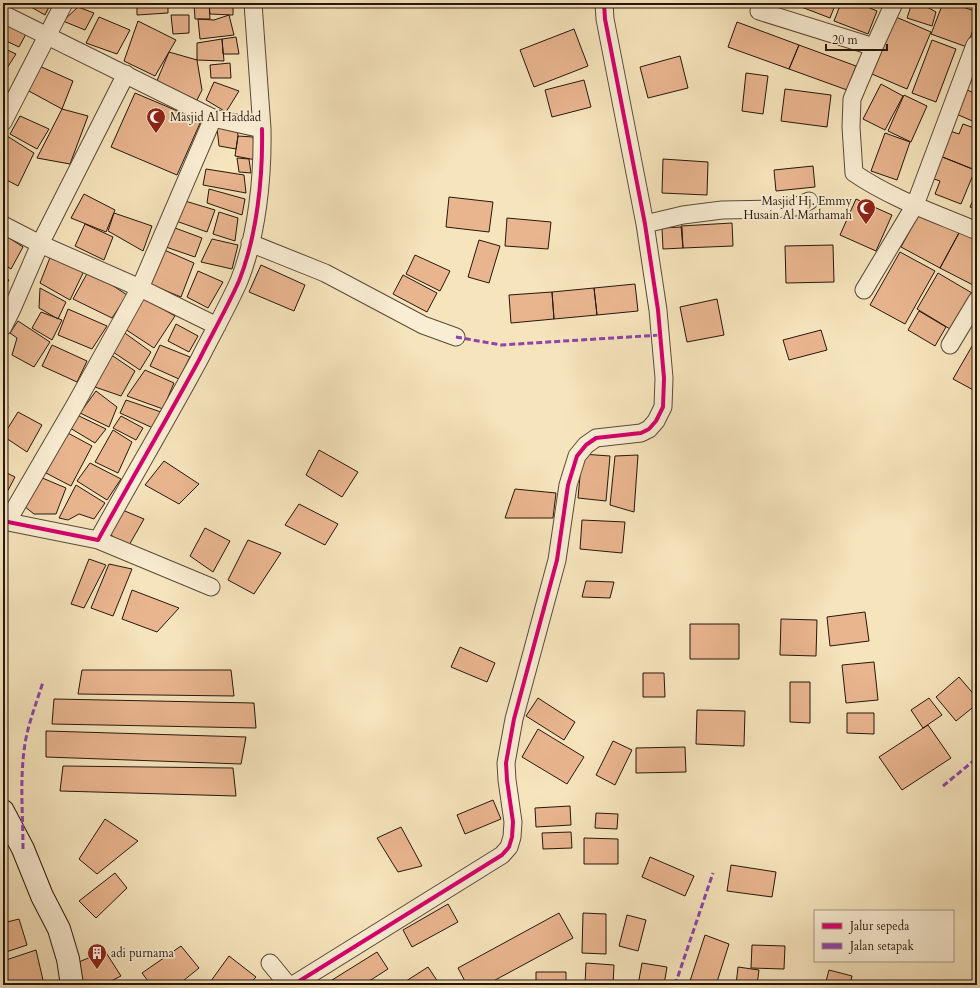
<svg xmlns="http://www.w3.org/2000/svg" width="980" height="988" viewBox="0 0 980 988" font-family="Cardo,serif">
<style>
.building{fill:#e9b58f;stroke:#27170b}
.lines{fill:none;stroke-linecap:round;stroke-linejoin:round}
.street-casing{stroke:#5b4a37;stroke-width:19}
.secondary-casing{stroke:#27170b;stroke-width:24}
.street{stroke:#f9edd3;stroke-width:17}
.secondary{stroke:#f9edd3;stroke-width:22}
.quiet{stroke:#8e44ad;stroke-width:3;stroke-dasharray:6 3;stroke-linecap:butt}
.cycleway-casing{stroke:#f9edd3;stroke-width:6}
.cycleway{stroke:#d6006c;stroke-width:4}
.labels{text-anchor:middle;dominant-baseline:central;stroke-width:3.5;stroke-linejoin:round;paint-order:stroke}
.poi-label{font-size:12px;fill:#27170b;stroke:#f9edd3;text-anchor:start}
</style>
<rect width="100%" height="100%" fill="#f6e4bc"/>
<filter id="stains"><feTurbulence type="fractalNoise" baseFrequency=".005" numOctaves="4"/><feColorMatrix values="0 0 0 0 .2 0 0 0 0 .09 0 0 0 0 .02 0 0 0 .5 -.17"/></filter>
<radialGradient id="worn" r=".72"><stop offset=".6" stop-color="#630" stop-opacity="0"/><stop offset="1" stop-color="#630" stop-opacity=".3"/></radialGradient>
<path class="building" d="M24,3H51L45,15Z
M137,3H168V13L137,15Z
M194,3H209L210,19H195Z
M209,3H233V15L210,14Z
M791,3H836L830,18Z
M841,3H858L877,11L868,34L834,21Z
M912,3H920L936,12L932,26L907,18Z
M943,3H952L977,12V18L967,47L931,34Z
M78,7L94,13L85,30L63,21Z
M171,15H189V33L173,34Z
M229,15L234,35L200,39L198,19L214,20Z
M99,17L130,30L117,54L86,43Z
M896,17L931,32L907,89L872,74Z
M138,21L176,40L155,76L124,61Z
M737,22L799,45L789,69L728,47Z
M8,25L26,34L19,47L4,40Z
M574,29L588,66L534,87L520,50Z
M236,37L239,54H223L222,39Z
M222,39L224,61L197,60V43Z
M932,40L956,49L936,102L912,93Z
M799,45L856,66L847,90L789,69Z
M3,48L16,54L7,68L3,66Z
M169,52L197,60L202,90L196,102L156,83Z
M680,56L688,88L648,98L640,67Z
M230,63L231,78H211L210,65Z
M37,65L73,81L62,109L27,90Z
M746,73L768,76L763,114L742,111Z
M584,80L591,107L552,117L545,90Z
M214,82L239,91L226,112L206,100Z
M881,84L903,96L885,130L863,119Z
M977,85V123L954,113L965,89L974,93Z
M785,89L831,95L827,127L781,121Z
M135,93L201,121L177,175L111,147Z
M904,95L927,106L911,142L888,131Z
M62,109L88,116L70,164L37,158Z
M20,116L49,129L37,149L10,134Z
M963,124L977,129V166L975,170L940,156L950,131L959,134Z
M237,127L238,136L236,149L219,146L217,128Z
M885,133L910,142L897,180L871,171Z
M7,136L34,153L18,186L3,178V142Z
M238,136L253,137L256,160L235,156Z
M940,156L975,170L961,204L935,194L940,181L931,178Z
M237,158L249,159L251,173L239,172Z
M663,159L708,162L707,195L662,193Z
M813,166L815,187L776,191L774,170Z
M206,169L244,175L246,193L203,185Z
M209,189L245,199L242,215L207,203Z
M977,191V210L970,207Z
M84,194L115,210L106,232L71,218Z
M449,197L493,202L489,232L446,227Z
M856,199L892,215L876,251L840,235Z
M185,201L215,210L207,232L176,221Z
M219,212L238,218L235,241L213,234Z
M920,212L959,233L940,268L901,247Z
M114,213L152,226L143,251L108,231Z
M507,218L551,222L548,249L505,246Z
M732,223L733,246L683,248L681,226Z
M85,224L113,237L104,260L75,246Z
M682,227L683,248L663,249L662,228Z
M175,228L202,238L195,257L166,247Z
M960,231L977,239V277L973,285L940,268Z
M3,234L23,247L11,269L3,264Z
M212,239L238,245L232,269L201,262Z
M479,240L500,246L489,283L468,277Z
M833,245L834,282L786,283L785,246Z
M162,249L194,263L181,297L147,283Z
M900,252L935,271L905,324L870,305Z
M51,255L84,271L70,300L40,283Z
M415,255L450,271L440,291L406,274Z
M261,265L305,285L294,311L249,292Z
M89,270L127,295L112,318L73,299Z
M198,271L223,282L208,308L187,297Z
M938,273L972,293L950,329L917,309Z
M403,275L437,293L427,312L393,294Z
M3,276L9,280L3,288Z
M635,284L638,311L597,315L594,288Z
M40,288L66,302L58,319L39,308Z
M594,288L597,315L554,319L552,292Z
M552,292L554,319L511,323L509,295Z
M140,296L175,316L154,348L125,329Z
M717,299L724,335L687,342L680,307Z
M68,309L107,326L92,349L58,335Z
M919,311L946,327L935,346L908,330Z
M41,312L62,320L52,340L32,328Z
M18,321L50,342L34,367L12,355L17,338L10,333Z
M176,324L198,336L189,352L168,341Z
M821,330L827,350L789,360L783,340Z
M122,331L151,352L140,370L110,350Z
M975,341L977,342V392L953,379Z
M52,345L87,361L77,382L42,366Z
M160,345L190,357L179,379L150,366Z
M110,354L135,371L121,396L95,387Z
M145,370L174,383L163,409L127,396Z
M96,391L117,407L109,427L80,413Z
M126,400L161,412L153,428L120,413Z
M3,405L8,407L3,415Z
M18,412L42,425L27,452L3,436Z
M77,415L106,429L95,443L70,428Z
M121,416L143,428L136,440L113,428Z
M113,430L132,442L118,473L95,462Z
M66,432L92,446L71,486L46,473Z
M319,450L358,472L342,497L306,475Z
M582,454L610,456L606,501L578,498Z
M638,455L634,512L610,505L615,456Z
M164,461L199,484L179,504L145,485Z
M90,463L121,479L107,500L77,481Z
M3,471L15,477L3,500Z
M40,477L66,488L56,514H34L24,506Z
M76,485L105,503L94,519L79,514L68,520L59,518Z
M515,489L556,493L553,518H505Z
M299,504L338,524L325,545L285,525Z
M120,509L144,519L128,547L108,533Z
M582,520L625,522L622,553L580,549Z
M205,528L230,541L213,572L190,556Z
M248,540L281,553L254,594L228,580Z
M89,559L106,565L84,608L71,604Z
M109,564L132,569L113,616L91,608Z
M586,581L614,582L610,598L582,597Z
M132,590L179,608L157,632L122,619Z
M865,612L869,641L830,646L827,617Z
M781,619L817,620L816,656L780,655Z
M690,624H739V659H690Z
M460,647L495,663L487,682L451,667Z
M874,662L878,700L846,703L842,665Z
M82,670H231L234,696L78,694Z
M643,673H664L665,697H643Z
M959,677L977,698V704L956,721L936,697Z
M790,682H810V723L790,722Z
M538,698L575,722L564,740L526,716Z
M929,698L942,715L923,728L911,710Z
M54,699L254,703L256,728L52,724Z
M697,710L745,711L744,746L696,744Z
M847,713H874V734L847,733Z
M928,725L951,758L902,790L879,757Z
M538,729L584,757L567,784L522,757Z
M46,731L246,737L241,764L46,757Z
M613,741L632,750L615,785L596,775Z
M685,747L686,772L636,773V748Z
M63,766L233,768L236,796L60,791Z
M493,800L501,819L465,834L457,815Z
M570,806L571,825L536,827L535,808Z
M596,813L618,814L617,829L595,828Z
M105,819L138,841L97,874L79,859Z
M401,827L422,866L398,872L377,838Z
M571,832L572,848L543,849L542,833Z
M584,838L618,839V864H584Z
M650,857L694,876L685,896L642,877Z
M731,865L776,872L772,897L727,891Z
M115,873L127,888L96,918L79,901Z
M448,904L458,922L412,947L403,930Z
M559,913L573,938L486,985H467L458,968Z
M583,913L606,914V954L582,953Z
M627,915L646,920L638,951L619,946Z
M19,919L27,945L3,953V923Z
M705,935L729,944L716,985H701L690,981Z
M752,945L785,946L784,969L751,968Z
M181,946L199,968L178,985H151L142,973Z
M36,950L43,980L29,985H3V961Z
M105,951L121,976L103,985H84L74,964Z
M377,952L388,969L363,985H324Z
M229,956L256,977L249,985H208Z
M586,963L614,965L613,985H585Z
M642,963L667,967L664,985H638Z
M428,967L440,985H400Z
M738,967L759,970L757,985H736Z
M829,970L852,976L850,985H825Z
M536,972H566V985H536Z
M763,981L784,982V985H763Z"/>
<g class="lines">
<defs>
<path id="street" d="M894,3L874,47L852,99L851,127L854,173C892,199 935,213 977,231
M759,11L874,47
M3,14L213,118L262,129L253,3
M3,122L64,3
M645,224L683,215L722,210L773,209L795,207L809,201
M3,225L40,244L140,288L217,326
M250,243L325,273L423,325L456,337
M864,290L915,205L975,45
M3,327L12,309L40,244L126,74
M950,345L977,300
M3,521L98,540C131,480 166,421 199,360C212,334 227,308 239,281C257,236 263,177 262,129
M7,522L75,405L140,288L213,118
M98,540L211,587
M270,963L288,985
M293,985L502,855L509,847L512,837L513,822L507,780L506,763L514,719L557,560L568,485L577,456L586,445L596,438L641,433L649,429L656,421L663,407L664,378L658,310L645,224L605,19L604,3"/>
<path id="secondary" d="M3,811L23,849L42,896L59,929L68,959L72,985"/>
</defs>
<use href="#street" class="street-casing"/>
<use href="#secondary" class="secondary-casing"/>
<use href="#street" class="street"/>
<use href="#secondary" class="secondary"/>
<path class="quiet" d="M456,337L501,345L661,335
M943,786L977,758
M23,849C23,812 19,775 26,738C30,719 37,701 43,682
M675,985L713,873"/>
<defs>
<path id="cycleway" d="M3,521L98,540C131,480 166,421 199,360C212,334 227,308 239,281C257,236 263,177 262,129
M293,985L502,855L509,847L512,837L513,822L507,780L506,763L514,719L557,560L568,485L577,456L586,445L596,438L641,433L649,429L656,421L663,407L664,378L658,310L645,224L605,19L604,3"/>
</defs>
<use href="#cycleway" class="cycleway-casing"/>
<use href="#cycleway" class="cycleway"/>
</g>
<defs>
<symbol id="mosque-pin" viewBox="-11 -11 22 30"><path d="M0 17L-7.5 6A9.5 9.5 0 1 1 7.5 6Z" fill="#8f2418" stroke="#f9edd3"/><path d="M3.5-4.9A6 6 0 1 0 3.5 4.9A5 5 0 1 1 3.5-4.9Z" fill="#fff"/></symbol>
<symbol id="building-pin" viewBox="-11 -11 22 30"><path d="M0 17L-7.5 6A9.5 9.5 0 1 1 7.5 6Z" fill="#8f2418" stroke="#f9edd3"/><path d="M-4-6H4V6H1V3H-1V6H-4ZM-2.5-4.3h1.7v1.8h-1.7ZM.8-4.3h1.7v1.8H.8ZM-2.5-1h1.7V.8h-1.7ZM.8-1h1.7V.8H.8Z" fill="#fff"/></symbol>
</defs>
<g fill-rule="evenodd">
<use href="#mosque-pin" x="145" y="106" width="22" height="30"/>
<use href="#mosque-pin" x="855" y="197" width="22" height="30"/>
<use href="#building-pin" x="86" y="942" width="22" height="30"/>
</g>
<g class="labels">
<g class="poi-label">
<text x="170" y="117">Masjid Al Haddad</text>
<text x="852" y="201" text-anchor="end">Masjid Hj. Emmy<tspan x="852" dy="14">Husain Al Marhamah</tspan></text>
<text x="111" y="953">adi purnama</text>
</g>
</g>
<rect width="980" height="988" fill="none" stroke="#f6e4bc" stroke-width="16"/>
<rect x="4" y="4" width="972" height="980" fill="none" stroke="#27170b" stroke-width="2"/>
<rect x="8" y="8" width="964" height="972" fill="none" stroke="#27170b"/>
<rect x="814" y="910" width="140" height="52" fill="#f9edd3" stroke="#a59783"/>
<rect x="822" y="923" width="20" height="6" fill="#d6006c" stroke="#a59783"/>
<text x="850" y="930" font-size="12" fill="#27170b">Jalur sepeda</text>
<rect x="822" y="943" width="20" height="6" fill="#8e44ad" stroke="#a59783"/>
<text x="850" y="950" font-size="12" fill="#27170b">Jalan setapak</text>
<path d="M826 44v6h61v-6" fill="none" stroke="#27170b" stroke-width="2"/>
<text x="832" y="44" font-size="12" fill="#27170b" stroke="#f9edd3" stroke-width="3" paint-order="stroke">20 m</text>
<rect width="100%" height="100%" filter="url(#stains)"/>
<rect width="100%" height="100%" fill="url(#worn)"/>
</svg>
